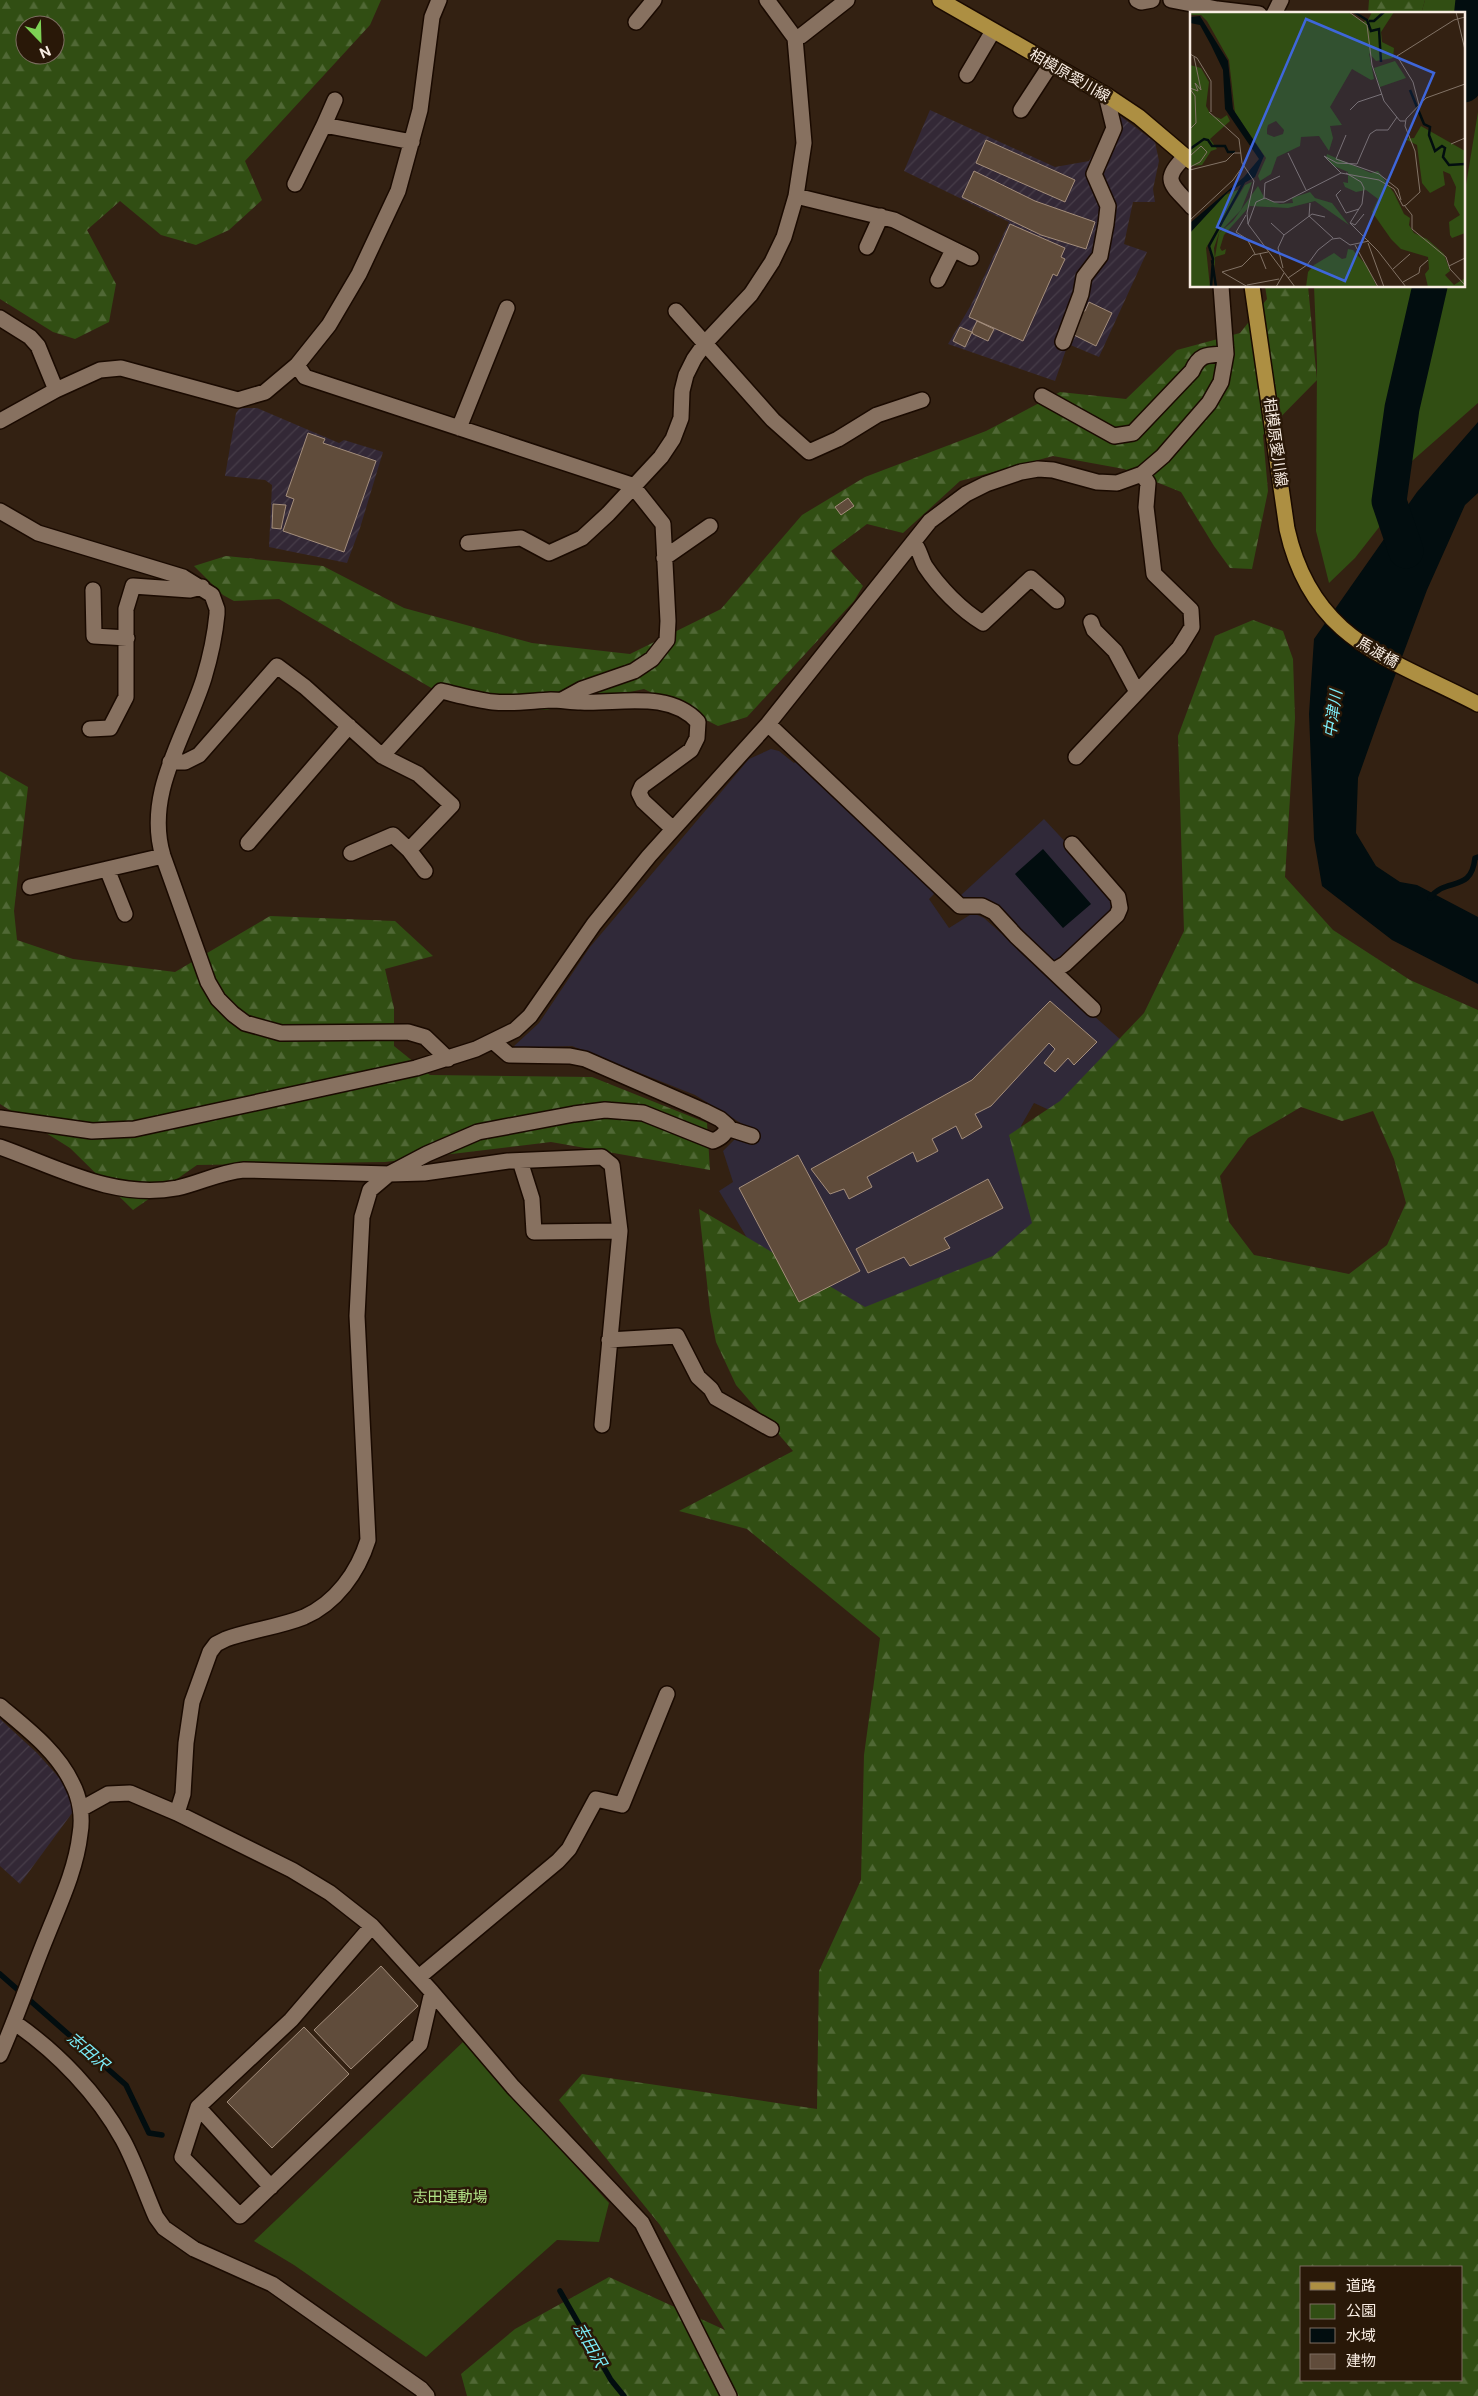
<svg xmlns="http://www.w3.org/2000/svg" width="1478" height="2396" viewBox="0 0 1478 2396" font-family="'Public Sans','Noto Sans JP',sans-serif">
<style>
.industrial{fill:url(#industrial-furrows)}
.education{fill:#302939}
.green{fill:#314e13}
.forest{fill:url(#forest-firs);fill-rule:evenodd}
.water{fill:#020d0f}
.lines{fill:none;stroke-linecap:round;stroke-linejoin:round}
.stream{stroke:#020d0f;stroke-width:5.5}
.river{stroke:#020d0f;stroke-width:35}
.building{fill:#604c3b;stroke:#a48e7c}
.minor-casing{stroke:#1a0a00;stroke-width:18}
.major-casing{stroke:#1a0a00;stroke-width:18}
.minor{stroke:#877160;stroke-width:15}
.major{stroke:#ad8f42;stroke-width:15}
.labels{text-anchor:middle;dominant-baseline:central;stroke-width:5;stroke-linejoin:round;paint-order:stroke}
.street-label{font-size:15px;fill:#f9ede3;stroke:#291808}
.park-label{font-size:15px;fill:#b2e387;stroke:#291808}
.water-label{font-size:16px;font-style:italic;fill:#7bedf9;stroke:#291808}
.inset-river{fill:none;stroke:#020d0f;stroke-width:2.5}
.inset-road{fill:none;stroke:#827366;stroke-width:1}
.view{fill:#3e66da;fill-opacity:0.15;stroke:#3e66da;stroke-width:2.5}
.inset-edge{fill:none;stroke:#f9ede3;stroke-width:2.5}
</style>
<defs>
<pattern id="industrial-furrows" width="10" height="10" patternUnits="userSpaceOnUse" patternTransform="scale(1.25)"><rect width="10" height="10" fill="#332836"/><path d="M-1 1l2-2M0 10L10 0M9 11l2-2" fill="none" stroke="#473d49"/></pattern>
<pattern id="forest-firs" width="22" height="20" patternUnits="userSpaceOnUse" patternTransform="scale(1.25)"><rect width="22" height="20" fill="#314e13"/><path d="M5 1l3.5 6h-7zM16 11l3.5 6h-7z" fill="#506835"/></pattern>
</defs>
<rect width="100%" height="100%" fill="#332112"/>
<path class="industrial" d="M930,110L1055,167L1089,161L1115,112L1155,142L1159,161L1153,189L1155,202H1133L1124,244L1147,252L1099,357L1068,344L1055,381L948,344L971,305L1009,222L904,171Z
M240,408H257L339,443L344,440L383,452L360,528L347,563L269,547L272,485L265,480L225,476L236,413Z
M0,1719L37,1753L63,1782L75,1809L20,1884L0,1866Z"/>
<path class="education" d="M771,749L779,751L794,763L798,760L927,882L934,894L929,899L949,928L973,913L984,918L1121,1040L1058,1114L1034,1103L1021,1126L1048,1211L1022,1247L805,1335L719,1191L733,1182L723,1151L736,1138L744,1125L695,1095L572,1046L515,1048L514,1046L539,1023L590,947L749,759Z
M1044,819L1111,891L1117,907L1072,955L1055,961L1030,945L983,899L961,898L960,896Z"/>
<path class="green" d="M1425,0H1465L1463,14H1421Z
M1478,112V403L1412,461L1415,396L1427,335L1442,286H1464V197Z
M1314,286H1421L1398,393L1380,526L1355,558L1329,583L1316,531L1317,362Z
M463,2042L609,2203L599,2242L557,2240L426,2357L294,2265L254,2241Z"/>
<path class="forest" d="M0,0H381L370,25L245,161L262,200L229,230L196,245L161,235L120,201L87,230L116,284L109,322L75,339L53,332L0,299ZM25,25H55V55H25Z
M1369,0H1425L1421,14H1368Z
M1265,286H1308L1317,380L1263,435L1268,491L1252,569L1230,568L1214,546L1181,492L1124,469L1053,456L960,481L903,533L867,524L831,551L863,586L854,601L747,717L718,726L644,689L546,710L457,703L279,599L234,601L223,595L194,566L226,556L323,566L404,608L532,643L630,654L721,609L802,515L865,477L986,431L1060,392L1126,399L1177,350L1240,333L1267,299Z
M1253,620L1283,631L1293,659L1295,718L1285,877L1333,930L1410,980L1478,1010V2396H467L461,2374L515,2329L609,2277L725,2330L660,2225L559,2100L582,2074L817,2109L819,1971L861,1880L864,1755L880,1638L747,1529L679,1511L793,1451L736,1385L716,1342L710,1311L699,1209L865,1307L993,1256L1032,1223L1009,1135L1060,1101L1144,1013L1184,931L1178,736L1215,636ZM1301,1107L1342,1121L1373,1111L1394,1159L1406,1203L1387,1245L1349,1274L1254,1255L1229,1222L1220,1176L1248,1138ZM1302,2267H1462V2380H1302Z
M0,771L28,787L14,911L17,940L73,959L175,972L270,916L395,921L433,956L385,969L394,1008V1046L430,1075L592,1077L707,1123L710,1170L551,1142L385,1162L197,1165L133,1210L70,1148L0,1104Z"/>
<path class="water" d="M1478,422V493L1465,505L1427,590L1380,716L1358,778L1356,833L1376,866L1400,882L1417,885L1478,917V984L1392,940L1322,886L1314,839L1309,714L1314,639L1417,492Z
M1043,849L1091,904L1063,928L1015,874Z"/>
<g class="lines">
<path class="stream" d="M1430,898C1446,876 1471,894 1475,858L1478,857
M0,1974L126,2085L149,2133L162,2135
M560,2291L611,2380L624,2396"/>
<path class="river" d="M1464,85L1473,0
M1406,551L1389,501L1402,408L1430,286"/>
</g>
<path class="building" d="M986,140L1075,180L1065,202L976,163Z
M974,171L1035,201L1095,222L1086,249L1041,235L962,197Z
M1010,224L1065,248L1061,257L1065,259L1057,276L1053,274L1023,341L969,317Z
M1089,302L1112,313L1096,346L1070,333L1081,310L1085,311Z
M977,321L994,329L988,341L973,334L972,331Z
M960,327L972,332L965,347L953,341Z
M308,433L325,439L323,443L376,461L344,552L283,531L294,499L286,496Z
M848,498L854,506L841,515L835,507Z
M273,504L286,505L281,529L272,528Z
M1050,1001L1097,1042L1074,1065L1068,1058L1055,1072L1044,1063L1055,1049L1049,1043L991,1106L975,1114L982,1127L962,1139L956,1126L932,1139L938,1151L917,1162L913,1152L867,1177L872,1187L849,1199L844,1189L830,1194L811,1169L972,1080Z
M798,1155L860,1271L799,1302L739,1188Z
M988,1179L1003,1208L944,1238L950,1248L910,1266L904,1257L868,1273L856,1249Z
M381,1966L418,2006L351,2069L314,2030Z
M304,2027L349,2074L272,2148L227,2102Z"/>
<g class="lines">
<defs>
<path id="minor" d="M1137,0L1141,2L1152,0
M1171,0L1217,9L1259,14
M1274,14L1281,0
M636,22L654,0
M795,38L801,36L847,0
M967,75L993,31
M1021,110L1051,64
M324,125L335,100
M1186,156C1159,181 1173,185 1192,207
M295,184L324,125L412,142
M796,196L894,220L971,258
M867,247L881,216
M938,280L953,250
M676,311L773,420L809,452L838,439L877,415L922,400
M0,318L30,337L38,346L56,390
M1063,342L1081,294L1084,277L1100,256L1106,224L1108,206L1094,174L1114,128L1106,95
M297,365L305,377L632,485L663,524L668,621L667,640L652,659L634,671L582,689L562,700
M1042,396L1114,436L1133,433L1192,371C1200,353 1208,355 1226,354
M0,421L56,390L100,370L121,368L238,400L265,392L297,365L329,325L359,274L398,191L420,110L432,17L439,0
M459,428L507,308
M0,511L38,533L183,577L212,595L217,609V614C215,635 210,658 204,678C186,736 144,793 163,856L208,982L218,999L233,1014L245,1023L281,1033L408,1032L425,1037L448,1059
M913,542C920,549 920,557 925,566C939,587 961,610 983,623L1031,578L1057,601
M468,543L521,538L549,553L582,538L608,514L661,457L673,439L681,418L682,391L686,375L694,359L706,342L751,294L772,262L784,237L796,196L804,143L795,38L767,0
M664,558L710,526
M93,590L94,636L127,638
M1091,622L1094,630L1115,651L1137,692
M768,724L960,906H982L994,912L1016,936L1093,1009
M90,729L110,728L126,697V609L133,586L190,590L202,587
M382,756L441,691C458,695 476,700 493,702C513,704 531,701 551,700C561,700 571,702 581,702C619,704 669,690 698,722L697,738L691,750L642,786L639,793L643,801L672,828
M1076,757L1179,648L1192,627L1191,610L1154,574L1146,507L1148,483L1142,474
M170,762H185L199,755L277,666L305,687L382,756L418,774L452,805L409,850L425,871
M248,843L349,726
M351,853L393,835L409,850
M107,869L125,914
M30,887L163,856
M1053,971L1065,964L1117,915L1120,908L1118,897L1072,844
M0,1118L92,1131L134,1129L416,1068L476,1049L515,1030L530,1016L594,924L649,856L768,724L930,521L966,494L986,484L1021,472L1038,469L1053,470L1097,482L1117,483L1142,474L1163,456L1209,403L1221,382L1226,354L1221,286
M727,1128L752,1136
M0,1147C57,1167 114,1200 177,1188C200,1183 220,1172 244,1170L389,1174L424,1173L508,1161L602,1157L612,1165L620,1231L602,1425
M520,1161L532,1199L534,1232L620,1231
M609,1340L677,1336L698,1377L711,1389L716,1398L771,1429
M0,1706C26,1728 57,1751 72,1783C80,1798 83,1817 80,1834C76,1870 59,1905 46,1938C30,1977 17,2017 0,2055
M81,1809L108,1794L130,1793L177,1813L292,1870L330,1893L372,1926L432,1992L513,2087L642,2223L729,2396
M177,1813L183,1794L186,1743L192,1702L210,1652L216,1644L226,1639C251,1630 279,1627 304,1617C336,1603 358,1572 368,1540L357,1316L362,1217L370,1190L389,1174L427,1154L478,1132L574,1114L605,1110L643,1113L713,1141C721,1138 726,1134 728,1126L720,1119L704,1111L585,1059L570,1056L509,1055L494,1042
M372,1926L291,2020L198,2107L182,2157L240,2216L420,2044L432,1992
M419,1977L558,1861L569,1849L596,1799L622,1805L667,1694
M15,2023C57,2052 98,2094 123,2140C136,2164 145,2192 156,2217L164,2228L194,2249L272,2284L421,2389L427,2396
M198,2107L271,2187"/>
<path id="major" d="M940,0L1106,95L1139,117L1192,162
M1252,286L1287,529C1312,641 1388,657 1478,704"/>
</defs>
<use href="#minor" class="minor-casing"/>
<use href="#major" class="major-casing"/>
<use href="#minor" class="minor"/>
<use href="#major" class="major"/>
</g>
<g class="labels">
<g class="street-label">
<text transform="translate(1070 75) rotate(30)">相模原愛川線</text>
<text transform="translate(1276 442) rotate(82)">相模原愛川線</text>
<text transform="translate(1378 652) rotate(30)">馬渡橋</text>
</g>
<g class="park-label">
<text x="450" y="2196">志田運動場</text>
</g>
<g class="water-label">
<text transform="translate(1333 714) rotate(-82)">中津川</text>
<text transform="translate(88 2051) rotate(41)">志田沢</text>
<text transform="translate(590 2345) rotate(60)">志田沢</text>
</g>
</g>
<g transform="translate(1190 12)">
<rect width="275" height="275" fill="#332112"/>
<path d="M205,49L216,66L190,75L184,56ZM62,170L51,198L29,221L24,236L25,249L22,274L24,248L19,239L21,230L55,173ZM50,177L16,236L20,275H0V220L35,183Z" fill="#314e13"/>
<path d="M0,0H158L173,10L178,8L182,0H204L191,20L192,30L204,36L203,46L186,49L179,41L184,67L181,68L162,57L140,95L152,113L140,114L143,126L139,139L129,124L111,125L110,134L87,145L81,162L70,169L68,164L76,146L45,101L39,48L17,9L11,3H0ZM86,109L94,118L93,122L84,125L77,122V117L78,113ZM0,53L11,56L19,70L16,94L21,103L31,107L37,103L40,109L20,127L27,137L21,139L12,153L0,154ZM231,114L275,139V221L262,226L260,223L259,210L270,203L264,193L266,175L260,162L253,159L255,173L240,181L232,171L227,133L215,127L224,126ZM137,142L181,161L188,159L204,181L214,202L220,206L219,213L224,221L237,227L254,242L260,259L255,263L264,273L275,266V275H238L235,262L239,257L238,245L211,237L201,227L182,200L188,187L176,178L166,180L155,175L153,170L158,171V160L144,154L136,146ZM68,174L75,187L90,192L103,191L102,186L120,180L125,186L142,191L159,213L125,189L98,196L60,194L34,223L30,236L32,239L36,237L35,242L25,245L29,221L43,209ZM158,237L163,238L177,254L187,275H116L118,260L124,253L144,241L152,247L156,246Z" fill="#314e13" fill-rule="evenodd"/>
<path d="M10,4L38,49L43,97L74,144L65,165L38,180L0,221V211L54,165L69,147L35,97L33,58L21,33L10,13L0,11V5Z" fill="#020d0f"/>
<path class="inset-river" d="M164,0L177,8L181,19L189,17L191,50M179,9H184L194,0M220,78L234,112L240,115L239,123L245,139L252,134L255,136L253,145L259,153L275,152M0,137L14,127L18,128L22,134H35L38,140H45M22,248L26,275M21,275L23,247L19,234L54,170"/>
<path class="inset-road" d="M159,0L177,13L182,53L194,89L210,109H215M266,0L275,38M0,42L7,46L21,69V100M0,76L8,79L5,71L11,78L4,45M0,77L5,84L6,111L0,117M229,93L223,70L207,44L264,8L275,5M160,98L168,90L192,82M19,100L49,127L52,151L64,169L57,201L58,212L105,275M156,123L146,147L189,162L208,177L211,188M261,132L275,126M98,141L116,178M0,144L11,134L17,140L10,150L0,155M0,158L36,149L44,141H51M151,161L134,144L147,151L167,152L180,122L186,118H198L207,105M156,161L171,170L174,176L172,192L160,211L188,239L216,275M151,178L146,183L156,201L169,197M74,186L75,171L90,164M120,191L119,204L143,226M214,193L222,203V217L256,245L260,257L275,273M56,203L46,220L57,227L65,242M0,208L43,168L53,154M81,211L94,223M161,211L165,213L174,202M58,212L66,190L75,186L84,190H94L151,161L189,168L204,177L213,194L216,193L230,180L225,139L215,114L216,107L236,86L275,72M178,231L194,275M165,233L188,275M70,242L76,257M259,254L275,246M93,256L88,236L94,223L122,202L135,205M203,257L220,242M98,266L117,253L128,238L142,227L150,226L160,233L179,229M213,270L229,261L230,255L238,248M57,273L89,267M58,275L32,260L52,254L63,243L78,240M86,275L94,261"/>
<path class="view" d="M116,7L244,61L155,269L27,215Z"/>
<rect width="275" height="275" class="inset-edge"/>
</g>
<rect x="1300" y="2266" width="162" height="115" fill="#291808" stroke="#7c6d60"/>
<rect x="1310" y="2282" width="25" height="8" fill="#ad8f42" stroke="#7c6d60"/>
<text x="1346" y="2291" font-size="15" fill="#f9ede3">道路</text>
<rect x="1310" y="2304" width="25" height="15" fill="#314e13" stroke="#7c6d60"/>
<text x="1346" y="2316" font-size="15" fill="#f9ede3">公園</text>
<rect x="1310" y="2328" width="25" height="15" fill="#020d0f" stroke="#7c6d60"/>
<text x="1346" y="2341" font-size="15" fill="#f9ede3">水域</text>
<rect x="1310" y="2354" width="25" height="15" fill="#604c3b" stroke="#7c6d60"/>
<text x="1346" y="2366" font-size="15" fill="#f9ede3">建物</text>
<g transform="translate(40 40) rotate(157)"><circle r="24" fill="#291808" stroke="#7c6d60"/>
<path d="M0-4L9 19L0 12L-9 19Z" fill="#7dd154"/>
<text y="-8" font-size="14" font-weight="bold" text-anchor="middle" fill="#f9ede3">N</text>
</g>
</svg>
